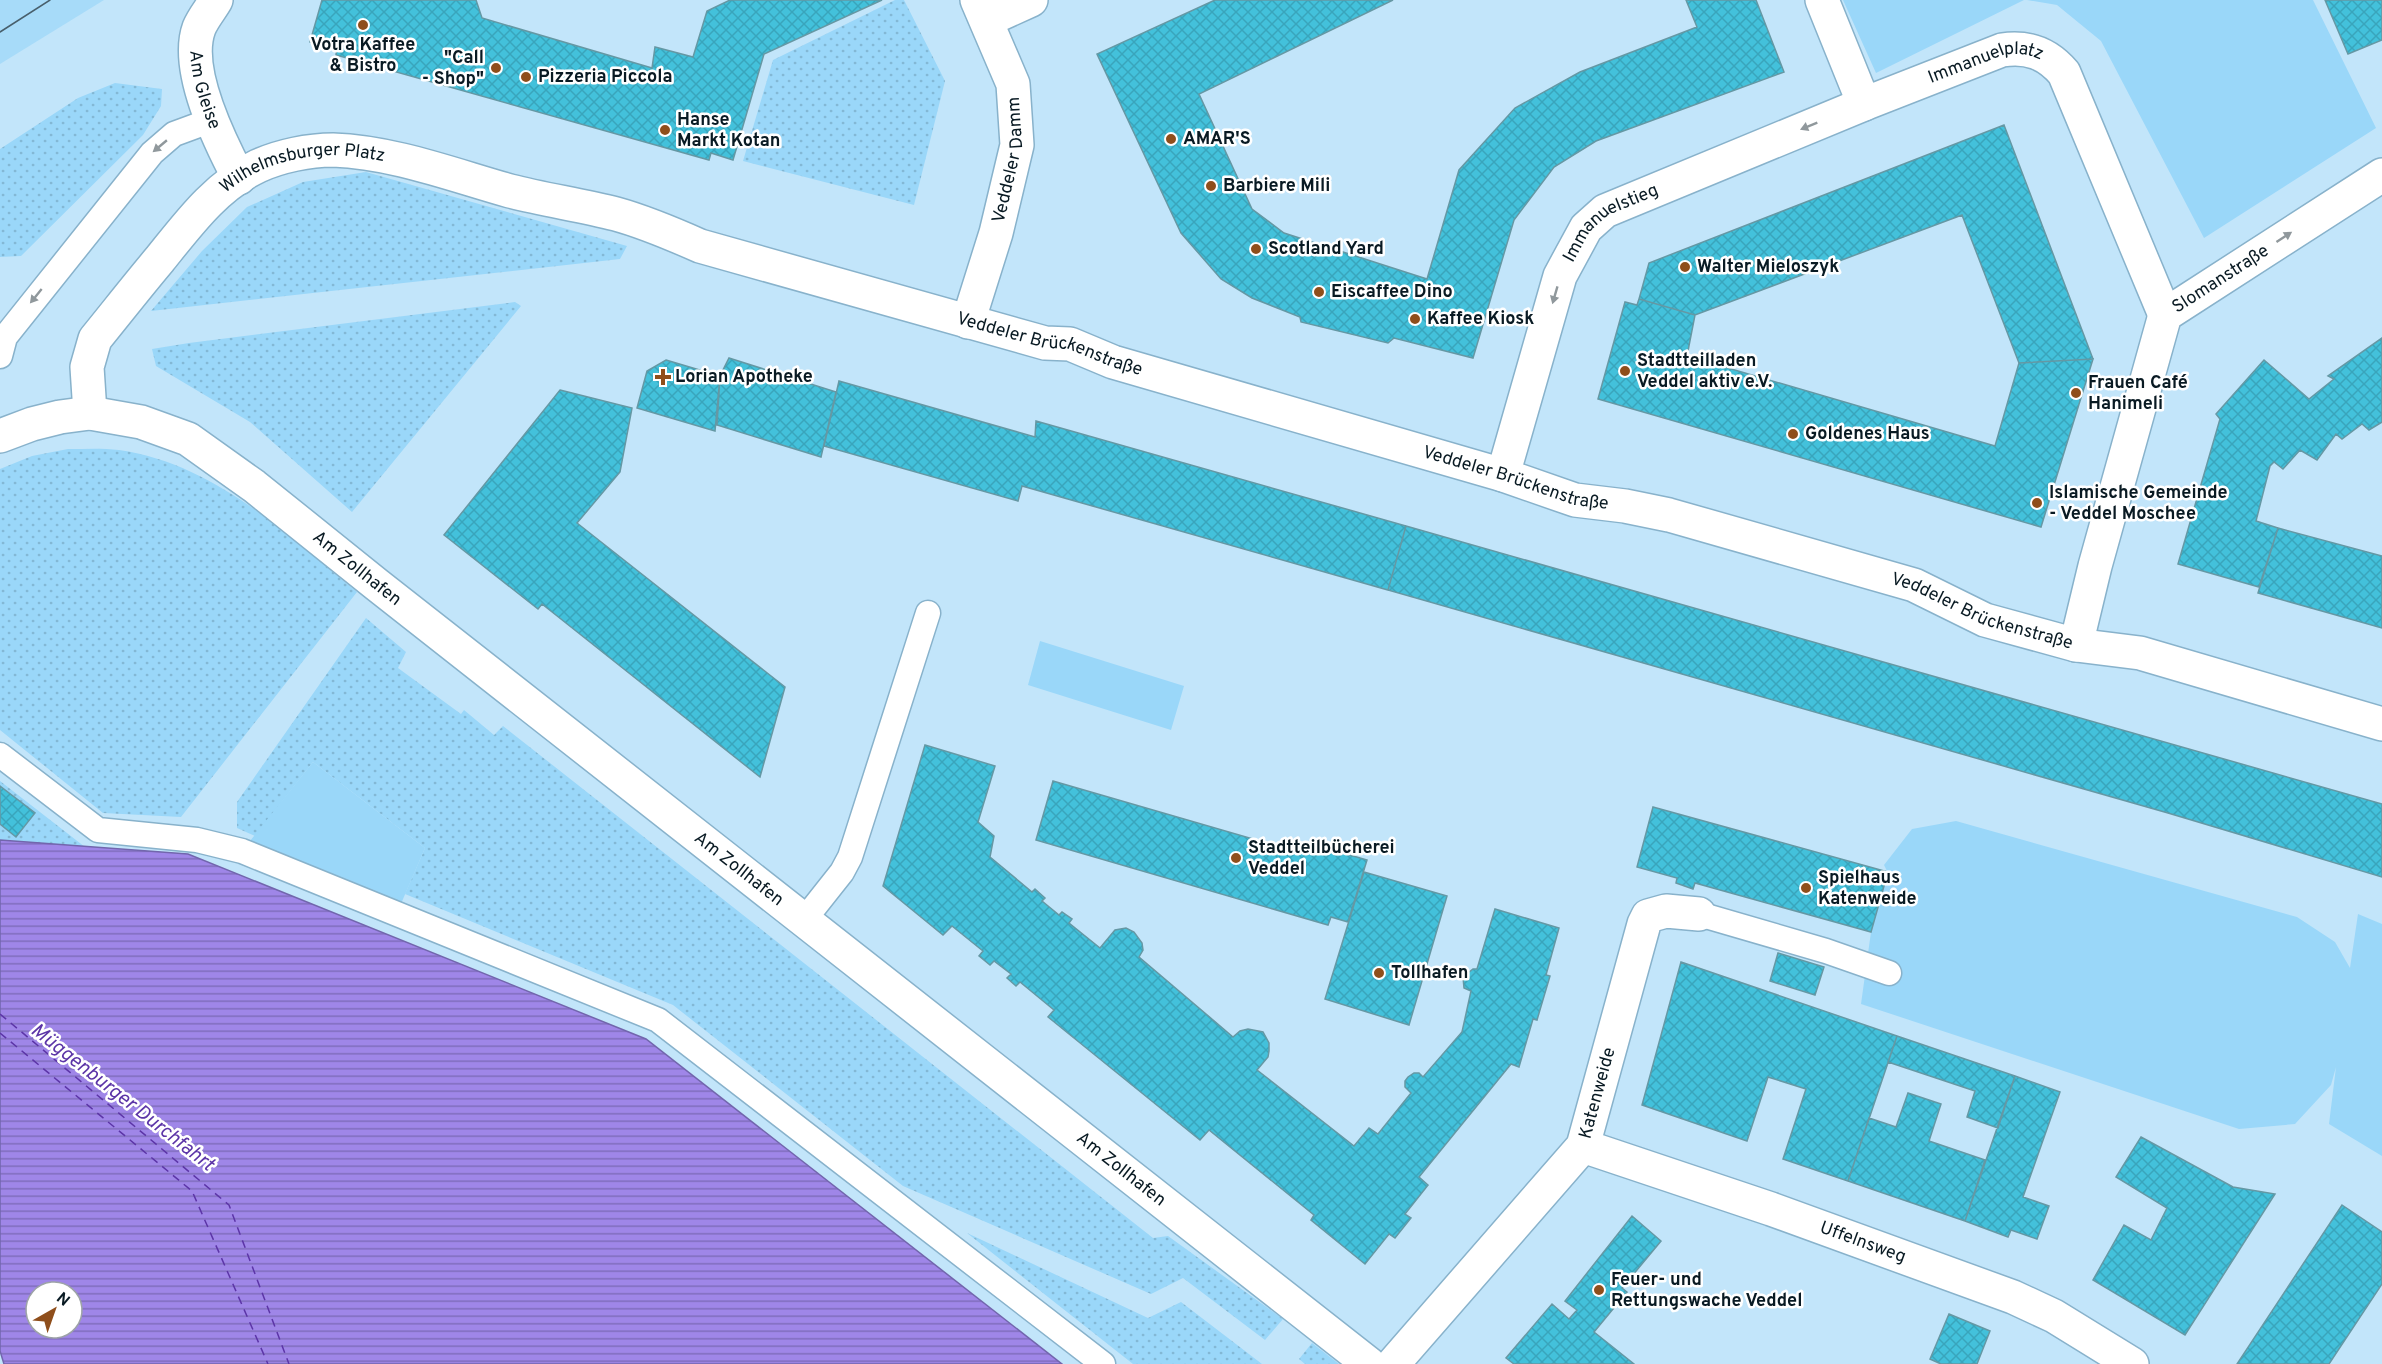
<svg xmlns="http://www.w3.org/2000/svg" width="2382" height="1364" viewBox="0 0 2382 1364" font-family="Overpass,sans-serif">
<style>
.built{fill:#a7dbf9}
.grass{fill:url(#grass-dots)}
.park{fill:#9ad7f9}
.water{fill:url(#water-rules);stroke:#7266ad;stroke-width:1.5;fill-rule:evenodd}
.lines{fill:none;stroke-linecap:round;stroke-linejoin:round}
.ferry{stroke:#5c35a7;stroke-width:1.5;stroke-dasharray:8 6;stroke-linecap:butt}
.building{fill:url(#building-cross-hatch);stroke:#6598a4;stroke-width:1.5}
.service-casing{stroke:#88b2cb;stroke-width:27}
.minor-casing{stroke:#88b2cb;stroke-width:36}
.tertiary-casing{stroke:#88b2cb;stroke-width:36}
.service{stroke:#fff;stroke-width:24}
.minor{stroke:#fff;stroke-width:33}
.tertiary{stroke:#fff;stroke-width:33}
.tram{stroke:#485f6c;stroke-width:1.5}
.oneway{fill:#90989c}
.poi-dot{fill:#8f4e1b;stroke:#fff;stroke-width:2}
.labels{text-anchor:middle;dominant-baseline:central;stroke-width:5;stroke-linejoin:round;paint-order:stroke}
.poi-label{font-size:18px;font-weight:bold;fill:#091a23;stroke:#fff;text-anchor:start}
.street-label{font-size:18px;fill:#091a23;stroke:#fff}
.water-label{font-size:20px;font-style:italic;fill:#5c35a7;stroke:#fff}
</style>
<defs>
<pattern id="grass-dots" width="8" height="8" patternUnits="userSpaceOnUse" patternTransform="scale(1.5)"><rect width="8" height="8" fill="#9ad7f9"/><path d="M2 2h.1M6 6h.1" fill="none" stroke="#83b8d5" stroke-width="1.8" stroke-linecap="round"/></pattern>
<pattern id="water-rules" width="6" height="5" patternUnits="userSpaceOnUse" patternTransform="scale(1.5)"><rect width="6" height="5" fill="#9f86e8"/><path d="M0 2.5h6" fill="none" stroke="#806dbc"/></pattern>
<pattern id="building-cross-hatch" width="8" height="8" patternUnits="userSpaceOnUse" patternTransform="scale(1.5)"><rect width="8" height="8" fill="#43c1db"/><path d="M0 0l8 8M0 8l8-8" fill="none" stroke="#39a5bc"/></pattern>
</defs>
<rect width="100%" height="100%" fill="#c2e5fa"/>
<path class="built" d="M0,0H104L0,64Z"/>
<path class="grass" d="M895,0H904L945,81L914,205L743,161L773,60Z
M115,83L162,89L161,106L143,135L21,256L0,257V149L78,98Z
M366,172L627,246L620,259L151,311L202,251L247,207L303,182Z
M515,302L521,306L352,512L250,422L156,366L152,349L189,343Z
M68,449C85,449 103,448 119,450C215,464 285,533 357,592L181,817L103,813L0,730V469L32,456Z
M366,618L406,652L398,668L461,714L464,710L494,735L503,726L1153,1238L1168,1236L1283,1319L1265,1340L1183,1278L1151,1294L903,1186L673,1005L405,894L425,848L313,762L255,836L237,828V802Z
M0,781L85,847L0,840Z
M967,1233L1148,1318L1181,1302L1262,1364H1133Z
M1312,1343L1339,1364H1305L1299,1359Z"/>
<path class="park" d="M1843,0H2024L1876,73Z
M2027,0H2313L2376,128L2204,238L2101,41L2057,5Z
M1040,641L1184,686L1171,730L1028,685Z
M313,762L425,848L397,913L242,851Z
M1956,821L2297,917L2335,942L2350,968L2358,914L2382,924V1156L2329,1124L2336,1067L2331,1085L2295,1124L2239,1129L1861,1004L1871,932L1888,873L1884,865L1912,829Z"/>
<path class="water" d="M0,840L188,854L646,1039L1062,1364H4L0,1351ZM36,1292H72V1328H36Z"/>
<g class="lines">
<path class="ferry" d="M0,1014L229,1205L289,1364
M0,1033L192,1191L268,1364"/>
</g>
<path class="building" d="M322,0H476L482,18L652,68L655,47L693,57L707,11L730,0H882L764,54L733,160L711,153L709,160L336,55L337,47L310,42Z
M1215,0H1393L1199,94L1252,209L1284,233L1427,279L1459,170L1515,108L1580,72L1697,27L1686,0H1756L1784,72L1596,141L1554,167L1514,220L1473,358L1394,338L1388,343L1301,322L1300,317L1252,298L1221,279L1181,233L1097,54Z
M2325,0H2382V40L2348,54Z
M2004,125L2093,359L2019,363L1962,215L1695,315L1639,299L1649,263Z
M1639,299L1695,315L1687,356L1995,446L2019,363L2093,359L2041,527L1598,399L1625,302L1637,305Z
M2382,338V422L2369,430L2362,424L2342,439L2336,434L2317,460L2300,450L2283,469L2274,462L2270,466L2256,521L2278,528L2259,587L2178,564L2220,419L2216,414L2264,360L2309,399L2334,379L2328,376Z
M729,358L836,392L821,457L717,425L720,376Z
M666,360L720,376L715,431L637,408L647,371Z
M839,381L1035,437L1036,421L1406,526L1388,590L1022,486L1018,501L824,446Z
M560,390L632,408L620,472L577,523L785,687L760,777L542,604L538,609L444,535Z
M1406,526L2382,804V877L2168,813L1388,590Z
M2278,528L2382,556V628L2258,593Z
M925,745L995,766L978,822L994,836L990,857L1032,892L1035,889L1045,898L1042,901L1059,915L1062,912L1072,919L1069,923L1100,948L1115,930L1126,928L1134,932L1142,943L1143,950L1139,957L1233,1037L1240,1031L1248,1029L1263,1032L1269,1043V1051L1268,1057L1257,1070L1354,1146L1369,1128L1378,1134L1411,1093L1405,1087V1081L1408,1077L1414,1073H1419L1423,1077L1462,1032L1471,991L1464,988L1463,977L1473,969H1477L1495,909L1559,928L1546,975L1550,976L1537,1020L1533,1019L1519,1067L1511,1064L1419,1177L1428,1185L1405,1214L1411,1218L1395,1238L1389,1234L1365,1264L1311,1220L1314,1215L1209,1130L1200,1140L1048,1017L1054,1010L1020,982L1016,986L1007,978L1011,974L994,961L990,965L979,956L983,951L952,926L943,935L883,886Z
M1053,781L1301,853L1305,842L1367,860L1348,922L1331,917L1328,925L1036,840Z
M0,786L35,813L16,837L0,824Z
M1653,807L1888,872L1871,932L1695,883L1693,889L1676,883L1677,878L1637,867Z
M1364,872L1447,896L1409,1025L1325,999Z
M1778,953L1824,967L1815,995L1770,981Z
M1681,962L1897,1036L1848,1181L1783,1159L1806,1089L1768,1077L1747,1141L1642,1105Z
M1897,1036L2015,1076L1998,1128L1967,1117L1975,1091L1888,1062Z
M2015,1076L2060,1092L2023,1197L2049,1206L2037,1239L2011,1230L2008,1237L1965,1221Z
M1908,1093L1941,1104L1929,1141L1985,1160L1965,1221L1848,1181L1869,1118L1896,1127Z
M2141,1137L2233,1187L2275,1194L2185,1335L2093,1280L2124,1225L2151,1240L2167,1208L2116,1177Z
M2342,1205L2382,1232V1284L2329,1364H2237Z
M1632,1216L1661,1241L1622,1288L1627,1292L1594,1332L1634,1364H1514L1506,1358L1552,1304L1569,1319L1577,1310L1565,1301Z
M1949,1314L1990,1331L1977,1364H1941L1930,1359Z"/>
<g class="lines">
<defs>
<path id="service" d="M0,356L5,337L152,153L174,134L212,120
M0,755L98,830L197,840L242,851L658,1020L1103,1364
M1699,914L1826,951L1889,973
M804,920L842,872L850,857L928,613"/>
<g id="minor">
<path id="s1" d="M216,0C211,9 203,18 199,28C184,69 220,142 239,178"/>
<path id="s2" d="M1822,0L1864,104L2002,50C2028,46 2047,53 2064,73L2165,315"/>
<path d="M987,20L1031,0"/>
<path id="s3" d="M968,322L996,233L1017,145L1013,84L977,0"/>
<path id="s4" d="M90,413L87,367L95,339C117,312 138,285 160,259C189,223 216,186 258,166C280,156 309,150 333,150C393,152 453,175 510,191C545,200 581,205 616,214C645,222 673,234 700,246L1045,343L1070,344L1113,362L1503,475L1575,500L1625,506L1669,515L1914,585L1985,620L2076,645L2140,653L2382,724"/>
<path id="s5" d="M1503,475L1560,276L1586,228L1605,211L1864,104"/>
<path id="s6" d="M2076,645L2095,566L2165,315L2382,175"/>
<path id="s7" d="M1583,1146L1771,1209L2013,1297L2054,1316L2132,1364"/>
<path id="s8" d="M1393,1364L1583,1146L1644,924L1648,916L1666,911L1699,914"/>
</g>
<g id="tertiary">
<path id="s9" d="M0,436L32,424L60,417L90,413L141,422L188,439L254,486L376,584L1369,1364"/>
</g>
</defs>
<use href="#service" class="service-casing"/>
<use href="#minor" class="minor-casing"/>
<use href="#tertiary" class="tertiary-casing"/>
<use href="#service" class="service"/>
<use href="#minor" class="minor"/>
<use href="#tertiary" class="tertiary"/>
<path class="tram" d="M0,32L50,0"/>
</g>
<defs><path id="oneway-solid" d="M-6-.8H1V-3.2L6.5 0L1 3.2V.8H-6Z" transform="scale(1.5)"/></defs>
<g class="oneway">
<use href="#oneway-solid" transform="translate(1809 126) rotate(158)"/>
<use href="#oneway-solid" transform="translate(160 146) rotate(140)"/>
<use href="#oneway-solid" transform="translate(2284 237) rotate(-33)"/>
<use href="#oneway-solid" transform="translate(1555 295) rotate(106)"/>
<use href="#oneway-solid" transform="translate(36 296) rotate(129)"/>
</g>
<g class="poi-dot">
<circle cx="363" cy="25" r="6"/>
<circle cx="496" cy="68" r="6"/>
<circle cx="526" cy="77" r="6"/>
<circle cx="665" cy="130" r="6"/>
<circle cx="1171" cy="139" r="6"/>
<circle cx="1211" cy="186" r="6"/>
<circle cx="1256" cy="249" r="6"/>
<circle cx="1685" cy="267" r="6"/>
<circle cx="1319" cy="292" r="6"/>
<circle cx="1415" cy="319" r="6"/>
<circle cx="1625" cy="371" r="6"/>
<path d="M660 368h6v6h6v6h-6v6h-6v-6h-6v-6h6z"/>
<circle cx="2076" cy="393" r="6"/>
<circle cx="1793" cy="434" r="6"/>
<circle cx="2037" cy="503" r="6"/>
<circle cx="1236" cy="858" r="6"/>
<circle cx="1806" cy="888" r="6"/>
<circle cx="1379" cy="973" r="6"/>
<circle cx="1599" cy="1290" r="6"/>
</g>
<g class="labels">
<g class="poi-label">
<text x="363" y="45" text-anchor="middle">Votra Kaffee<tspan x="363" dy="21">&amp; Bistro</tspan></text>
<text x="484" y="58" text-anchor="end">"Call<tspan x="484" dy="21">- Shop"</tspan></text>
<text x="538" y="77">Pizzeria Piccola</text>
<text x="677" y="120">Hanse<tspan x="677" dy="21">Markt Kotan</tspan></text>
<text x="1183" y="139">AMAR'S</text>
<text x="1223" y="186">Barbiere Mili</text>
<text x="1268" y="249">Scotland Yard</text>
<text x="1697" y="267">Walter Mieloszyk</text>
<text x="1331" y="292">Eiscaffee Dino</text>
<text x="1427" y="319">Kaffee Kiosk</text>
<text x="1637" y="361">Stadtteilladen<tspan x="1637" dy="21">Veddel aktiv e.V.</tspan></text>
<text x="675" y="377">Lorian Apotheke</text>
<text x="2088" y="383">Frauen Café<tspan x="2088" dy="21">Hanimeli</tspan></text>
<text x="1805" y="434">Goldenes Haus</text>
<text x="2049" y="493">Islamische Gemeinde<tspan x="2049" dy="21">- Veddel Moschee</tspan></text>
<text x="1248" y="848">Stadtteilbücherei<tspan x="1248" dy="21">Veddel</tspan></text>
<text x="1818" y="878">Spielhaus<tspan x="1818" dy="21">Katenweide</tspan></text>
<text x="1391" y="973">Tollhafen</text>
<text x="1611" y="1280">Feuer- und<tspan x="1611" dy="21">Rettungswache Veddel</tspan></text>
</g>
<g class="street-label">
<text stroke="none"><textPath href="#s2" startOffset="242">Immanuelplatz</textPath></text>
<text stroke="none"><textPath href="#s1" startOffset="96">Am Gleise</textPath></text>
<text stroke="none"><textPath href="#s3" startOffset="168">Veddeler Damm</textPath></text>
<text stroke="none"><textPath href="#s4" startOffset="358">Wilhelmsburger Platz</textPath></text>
<text stroke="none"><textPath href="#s5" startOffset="284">Immanuelstieg</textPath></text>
<text stroke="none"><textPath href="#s6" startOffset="408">Slomanstraße</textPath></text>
<text stroke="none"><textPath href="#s4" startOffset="1136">Veddeler Brückenstraße</textPath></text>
<text stroke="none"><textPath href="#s4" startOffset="1622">Veddeler Brückenstraße</textPath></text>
<text stroke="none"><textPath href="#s9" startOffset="408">Am Zollhafen</textPath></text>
<text stroke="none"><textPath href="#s4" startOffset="2108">Veddeler Brückenstraße</textPath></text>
<text stroke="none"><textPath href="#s9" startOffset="894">Am Zollhafen</textPath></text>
<text stroke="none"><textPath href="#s8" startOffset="344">Katenweide</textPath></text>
<text stroke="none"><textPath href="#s9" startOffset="1380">Am Zollhafen</textPath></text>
<text stroke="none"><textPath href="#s7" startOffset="296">Uffelnsweg</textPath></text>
</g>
<g class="water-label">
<text transform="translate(122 1098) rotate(38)">Müggenburger Durchfahrt</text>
</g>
</g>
<g transform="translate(54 1310) rotate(40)"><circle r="28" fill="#ffffff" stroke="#9da3a7" stroke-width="1.5"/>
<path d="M0-4.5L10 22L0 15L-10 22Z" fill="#8f4e1b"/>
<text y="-9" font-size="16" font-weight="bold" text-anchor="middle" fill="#091a23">N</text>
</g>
</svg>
